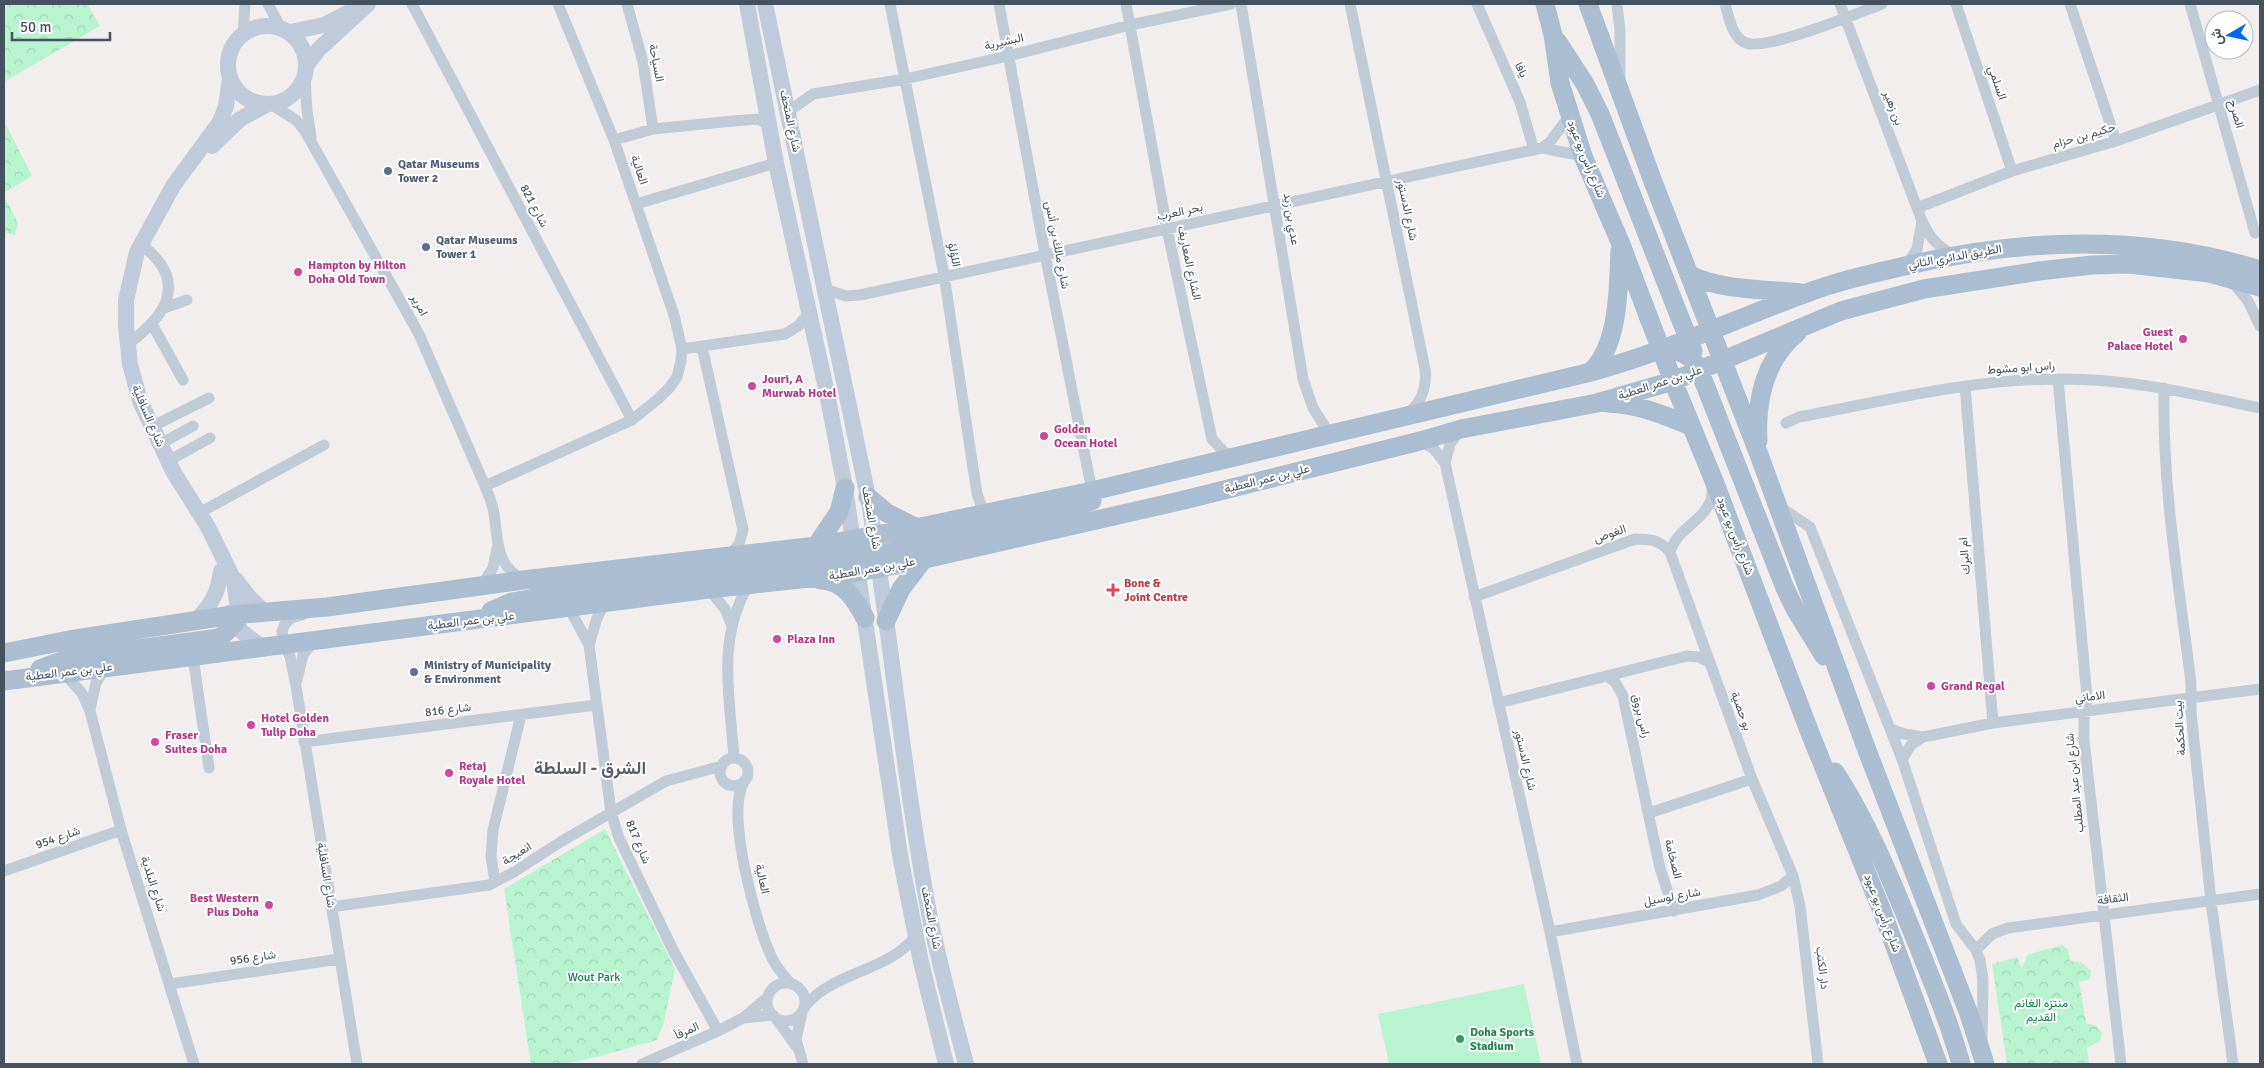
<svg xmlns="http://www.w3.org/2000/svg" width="2264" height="1068" viewBox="0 0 2264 1068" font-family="Signika,Vazirmatn,sans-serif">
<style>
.green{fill:#b8f4d0}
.forest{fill:url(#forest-crowns)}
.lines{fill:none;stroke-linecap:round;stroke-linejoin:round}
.street{stroke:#c0cbd6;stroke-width:11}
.secondary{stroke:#bfcbda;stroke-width:16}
.primary{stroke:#abbdd1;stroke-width:19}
.service-dot{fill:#5c6f8a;stroke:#fff;stroke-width:2}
.hotel-dot{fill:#d1479c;stroke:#fff;stroke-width:2}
.health-dot{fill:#e0444e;stroke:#fff;stroke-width:2}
.leisure-dot{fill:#2e9e5b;stroke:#fff;stroke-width:2}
.labels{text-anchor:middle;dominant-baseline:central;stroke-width:4;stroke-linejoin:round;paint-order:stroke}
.street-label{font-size:12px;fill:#44525f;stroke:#fff}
.service-label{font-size:12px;font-weight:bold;fill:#4e5e75;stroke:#fff;text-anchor:start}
.hotel-label{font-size:12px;font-weight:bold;fill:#b23c85;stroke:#fff;text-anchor:start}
.health-label{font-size:12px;font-weight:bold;fill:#be3a42;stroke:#fff;text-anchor:start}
.park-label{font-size:12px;fill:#0c834a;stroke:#fff}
.leisure-label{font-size:12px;font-weight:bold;fill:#27864d;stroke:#fff;text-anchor:start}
.district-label{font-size:18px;font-weight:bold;fill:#5a5f65;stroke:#fff}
</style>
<defs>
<pattern id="forest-crowns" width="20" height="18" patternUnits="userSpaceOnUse" patternTransform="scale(1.25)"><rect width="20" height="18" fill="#b8f4d0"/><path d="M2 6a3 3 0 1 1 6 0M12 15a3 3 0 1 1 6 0" fill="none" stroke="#9fd3b5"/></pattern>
</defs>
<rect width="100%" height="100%" fill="#f2eeee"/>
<path class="green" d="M1524,984L1541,1064H1389L1378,1014Z"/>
<path class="forest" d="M4,4H87L100,26L4,82Z
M4,121L32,176L4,193Z
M4,196L18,223L15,235L4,232Z
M605,829L675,969L663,1026L657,1040L593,1058L563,1064H531L504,889Z
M2062,945L2068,949L2070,961L2081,962L2091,971L2090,979L2079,982L2086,1023L2097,1026L2102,1033L2100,1041L2087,1048L2089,1064H2007L1992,964L2017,957L2022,968L2027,955Z"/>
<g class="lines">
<path class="street" d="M268,4L281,28
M412,4L632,420
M627,4L643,62L653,129
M890,4L944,275L977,494L981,505L986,512
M999,4L1045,254L1092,491
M1126,4L1167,229L1212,439L1224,452L1236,456
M1241,4L1303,379L1313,408L1329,433
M1350,4L1425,369C1427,388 1422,402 1407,414
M1477,4L1520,102L1534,150
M1617,4L1620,31V78
M1725,4C1729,17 1732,38 1746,43C1767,51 1858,13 1882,4
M1840,4L1922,221C1929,237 1938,247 1954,255
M1956,4L2012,171
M2070,4L2116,141
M2190,4L2255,233
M243,34L245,4
M305,76L307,111L311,137
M272,105L296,120L305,131L419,334L485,486C488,493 491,501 493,508C499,538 493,563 523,580
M788,112L813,94L905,79L1008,56L1130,25L1231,4
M614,140L653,129L733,121L759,119L770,126
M1542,148L1550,142L1569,116
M636,204L776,163
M1917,208L2012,171L2116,141L2260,90
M1907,265L1917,249L1922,221
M2231,280L2248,301L2260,326
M825,289L846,296L860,295L1542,148L1583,156
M164,308L187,300
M152,324L183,380
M127,345C152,326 184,297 160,263C155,256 147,250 142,243
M702,347L743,530L739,544L729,556
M682,349L785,334L798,326L808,314
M2058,379L2087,697L2084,721V740L2121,1064
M1965,386L1993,723
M2164,388C2162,487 2179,585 2191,683V712L2211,901L2233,1064
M1786,423L1799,417C1884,401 1971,379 2058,379C2126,378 2193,394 2260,408
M151,427L209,398
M1460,430L1450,444L1445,463L1550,932L1577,1064
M1420,441L1434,449L1445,463
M160,444L193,426
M168,461L210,438
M485,486L632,420L658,399L670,387L677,377L681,361L682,349L674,315L614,140L558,4
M1777,505L1810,527L1902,759L1956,924L1976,950L1980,960L1983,980L1982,1040
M199,513L324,445
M1670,552C1677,528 1702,523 1711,500C1712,496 1712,490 1713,485
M481,586L493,568L497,548
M709,589L725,609L732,626
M1474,597L1635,539C1651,539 1660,540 1670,552L1752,779L1793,876L1800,906L1818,1064
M569,608L589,645L611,812L619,838L673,950L718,1031
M302,615L291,618L285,624L282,631L284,645L290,656L296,686L357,1064
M589,645L597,618L605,603
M193,657L209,768
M64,673L82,693L90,711L121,830L194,1064
M1607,676L1615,682L1623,696L1660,868L1674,911
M297,680L303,655L314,640
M1498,703L1687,656L1699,657L1709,662
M90,709L96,683L105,667
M1890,729L1905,734L1923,737L1993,723L2260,689
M304,742L596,705
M720 772a14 14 0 1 1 28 0a14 14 0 1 1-28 0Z
M734,758C730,698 716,639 749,584
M1902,759L1911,745L1923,737
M743,784C726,815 756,925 772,958C776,967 783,975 790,983
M1649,813L1752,779
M4,871L121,830
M495,882L491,856L493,830L521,715
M331,907L489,885L514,872L562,841L666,781L722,766
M1550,932L1758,895L1781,886L1793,876
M1976,950L1992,934L2008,928L2260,894
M767 1002a19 19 0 1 1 38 0a19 19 0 1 1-38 0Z
M170,984L339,959
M805,1006C834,971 887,972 915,937
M802,1013L796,1039L803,1064
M775,1017L796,1046
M743,1018L773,1015
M642,1064L718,1031L743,1018L768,997"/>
<path class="secondary" d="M747,4L776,163L827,393L845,488L901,861L921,962L946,1064
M765,4L868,497C891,635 903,775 929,913C939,964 953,1014 966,1064
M228 65a39 39 0 1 1 78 0a39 39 0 1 1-78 0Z
M290,32L324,25L351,11
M306,66L319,49L368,4
M230,79L226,106L220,122L173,186L137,252L126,300V326L130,364L140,401L174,473L208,527L229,570L234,581L239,615
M212,146L240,119L266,105
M236,580L249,597L265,613
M231,612L241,631L263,648
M195,621C211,606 218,593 221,571"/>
<path class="primary" d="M1545,4L1553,35L1560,83L1583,156L1620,242L1673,381L1714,481L1810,733L1882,911L1938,1064
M1588,4L1652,179L1758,452L1868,753L1969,1014L1985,1064
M1557,41L1585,84L1600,114L1693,351
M1689,275C1725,291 1763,289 1801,293
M1663,350C1678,350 1690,354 1698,367L1785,588L1795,609L1824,656
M1591,372C1620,343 1618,288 1620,250
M1608,403C1638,404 1664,415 1691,426
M1758,441C1756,401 1764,360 1797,333
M868,497L887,513L917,528
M816,546L839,512L845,488
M862,565L877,555L1067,509L1092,501
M821,580C844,581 855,599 865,618
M491,611L512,602L574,591L855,558C867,555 873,548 874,536
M886,621L901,589L923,560
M4,653L69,640L232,615L327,607L523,580L816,546L930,525L1092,491L1591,372C1665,352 1733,320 1804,294C1838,281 1874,273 1909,265C2026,238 2145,234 2260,270
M40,669L70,658L220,638L235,623L239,615
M4,681L709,589L847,574L912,562L1184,500L1420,441L1461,429L1597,403L1673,381L1841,311L1924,289L2039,271L2092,265L2129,264L2209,273L2260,287
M1835,772C1868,823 1891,879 1914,936C1931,978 1949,1021 1961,1064"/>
</g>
<g class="service-dot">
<circle cx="388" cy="171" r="5"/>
<circle cx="426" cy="247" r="5"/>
<circle cx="414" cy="672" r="5"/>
</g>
<g class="hotel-dot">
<circle cx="298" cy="272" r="5"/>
<circle cx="2183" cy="339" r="5"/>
<circle cx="752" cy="386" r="5"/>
<circle cx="1044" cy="436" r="5"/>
<circle cx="777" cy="639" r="5"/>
<circle cx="1931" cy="686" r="5"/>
<circle cx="251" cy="725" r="5"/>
<circle cx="155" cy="742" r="5"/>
<circle cx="449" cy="773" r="5"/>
<circle cx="269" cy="905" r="5"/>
</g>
<path class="health-dot" d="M1110.5 582.5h5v5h5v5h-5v5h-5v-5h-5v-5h5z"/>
<circle class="leisure-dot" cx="1460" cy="1039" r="5"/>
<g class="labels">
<g class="street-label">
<text transform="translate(1004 42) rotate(-13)">البشيرية</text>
<text transform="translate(656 63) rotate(79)">السياحة</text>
<text transform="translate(1521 70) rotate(65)">يافا</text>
<text transform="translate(1997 83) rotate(71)">السلمي</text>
<text transform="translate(1893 108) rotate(69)">بن زهير</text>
<text transform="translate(2236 114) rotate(74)">الصرح</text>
<text transform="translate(790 121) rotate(78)">شارع المتحف</text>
<text transform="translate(2084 136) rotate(-16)">حكيم بن حزام</text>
<text transform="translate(1586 159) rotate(68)">شارع رأس بو عبود</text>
<text transform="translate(639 170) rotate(71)">العالية</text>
<text transform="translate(534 206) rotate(62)">شارع 821</text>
<text transform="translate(1407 210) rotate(78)">شارع الدستور</text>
<text transform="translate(1180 212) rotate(-12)">بحر العرب</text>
<text transform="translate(1291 219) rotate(81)">عدي بن زيد</text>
<text transform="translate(1057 245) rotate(79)">شارع مالك بن أنس</text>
<text transform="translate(954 255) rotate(79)">اللؤلؤ</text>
<text transform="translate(1955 257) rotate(-10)">الطريق الدائري الثاني</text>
<text transform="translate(1189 263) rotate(78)">الشارع المعاريف</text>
<text transform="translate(419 305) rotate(62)">امرير</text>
<text transform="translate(2021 368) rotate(-4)">راس ابو مشوط</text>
<text transform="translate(1660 383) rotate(-18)">علي بن عمر العطية</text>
<text transform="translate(148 416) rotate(67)">شارع السافلية</text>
<text transform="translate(1267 479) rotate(-14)">علي بن عمر العطية</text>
<text transform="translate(871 518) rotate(80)">شارع المتحف</text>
<text transform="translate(1610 534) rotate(-19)">الغوص</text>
<text transform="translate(1735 536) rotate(69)">شارع رأس بو عبود</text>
<text transform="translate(1965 556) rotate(-95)">ام البرك</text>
<text transform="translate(872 569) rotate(-10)">علي بن عمر العطية</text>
<text transform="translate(471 621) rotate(-7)">علي بن عمر العطية</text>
<text transform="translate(69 672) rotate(-7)">علي بن عمر العطية</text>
<text transform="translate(2090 697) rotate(-7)">الاماني</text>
<text transform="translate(448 710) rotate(-7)">شارع 816</text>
<text transform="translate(1741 711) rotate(70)">بو حصية</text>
<text transform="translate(1641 716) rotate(76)">راس بروق</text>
<text transform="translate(2180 728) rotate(-94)">بيت الحكمة</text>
<text transform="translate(1525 760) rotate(77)">شارع الدستور</text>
<text transform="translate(2075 783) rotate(-96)">شارع ابن عبد المطلب</text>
<text transform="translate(58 838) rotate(-19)">شارع 954</text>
<text transform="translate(638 842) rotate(67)">شارع 817</text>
<text transform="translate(517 854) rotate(-32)">انعيجة</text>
<text transform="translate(1673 859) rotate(76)">الصخامة</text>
<text transform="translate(326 875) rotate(81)">شارع السافلية</text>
<text transform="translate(762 879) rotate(77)">العالية</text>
<text transform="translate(153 884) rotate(72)">شارع البلدية</text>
<text transform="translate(1672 897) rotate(-10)">شارع لوسيل</text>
<text transform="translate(2113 899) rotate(-7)">الثقافة</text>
<text transform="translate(1882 913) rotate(69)">شارع رأس بو عبود</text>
<text transform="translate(931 918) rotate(79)">شارع المتحف</text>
<text transform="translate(253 958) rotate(-8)">شارع 956</text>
<text transform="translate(1822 968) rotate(83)">دار الكتب</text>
<text transform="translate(687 1031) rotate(-25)">المرفأ</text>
</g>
<g class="service-label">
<text x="398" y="164">Qatar Museums<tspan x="398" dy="14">Tower 2</tspan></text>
<text x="436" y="240">Qatar Museums<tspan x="436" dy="14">Tower 1</tspan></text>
<text x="424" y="665">Ministry of Municipality<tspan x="424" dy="14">&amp; Environment</tspan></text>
</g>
<g class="hotel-label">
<text x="308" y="265">Hampton by Hilton<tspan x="308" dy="14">Doha Old Town</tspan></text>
<text x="2173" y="332" text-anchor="end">Guest<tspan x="2173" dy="14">Palace Hotel</tspan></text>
<text x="762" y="379">Jouri, A<tspan x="762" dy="14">Murwab Hotel</tspan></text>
<text x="1054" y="429">Golden<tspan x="1054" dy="14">Ocean Hotel</tspan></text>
<text x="787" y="639">Plaza Inn</text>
<text x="1941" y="686">Grand Regal</text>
<text x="261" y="718">Hotel Golden<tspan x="261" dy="14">Tulip Doha</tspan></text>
<text x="165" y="735">Fraser<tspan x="165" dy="14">Suites Doha</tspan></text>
<text x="459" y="766">Retaj<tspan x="459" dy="14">Royale Hotel</tspan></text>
<text x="259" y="898" text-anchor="end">Best Western<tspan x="259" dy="14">Plus Doha</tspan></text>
</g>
<g class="health-label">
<text x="1124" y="583">Bone &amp;<tspan x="1124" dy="14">Joint Centre</tspan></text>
</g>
<g class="park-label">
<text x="594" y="977">Wout Park</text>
<text x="2041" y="1003">منتزه الغانم<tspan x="2041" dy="14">القديم</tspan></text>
</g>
<g class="leisure-label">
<text x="1470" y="1032">Doha Sports<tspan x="1470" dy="14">Stadium</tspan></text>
</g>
<g class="district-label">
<text x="590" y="768">الشرق - السلطة</text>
</g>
</g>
<rect width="2264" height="1068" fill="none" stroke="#44525f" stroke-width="10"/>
<g transform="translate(2229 35) rotate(261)"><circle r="24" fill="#ffffff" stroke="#b4babf"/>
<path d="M0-4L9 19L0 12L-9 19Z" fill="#0368f7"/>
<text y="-8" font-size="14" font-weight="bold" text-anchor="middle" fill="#44525f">ش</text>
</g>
<path d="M12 32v8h98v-8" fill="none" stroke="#44525f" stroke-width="2.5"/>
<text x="20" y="32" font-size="15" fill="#44525f" stroke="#ffffff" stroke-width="4" paint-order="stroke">50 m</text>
</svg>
